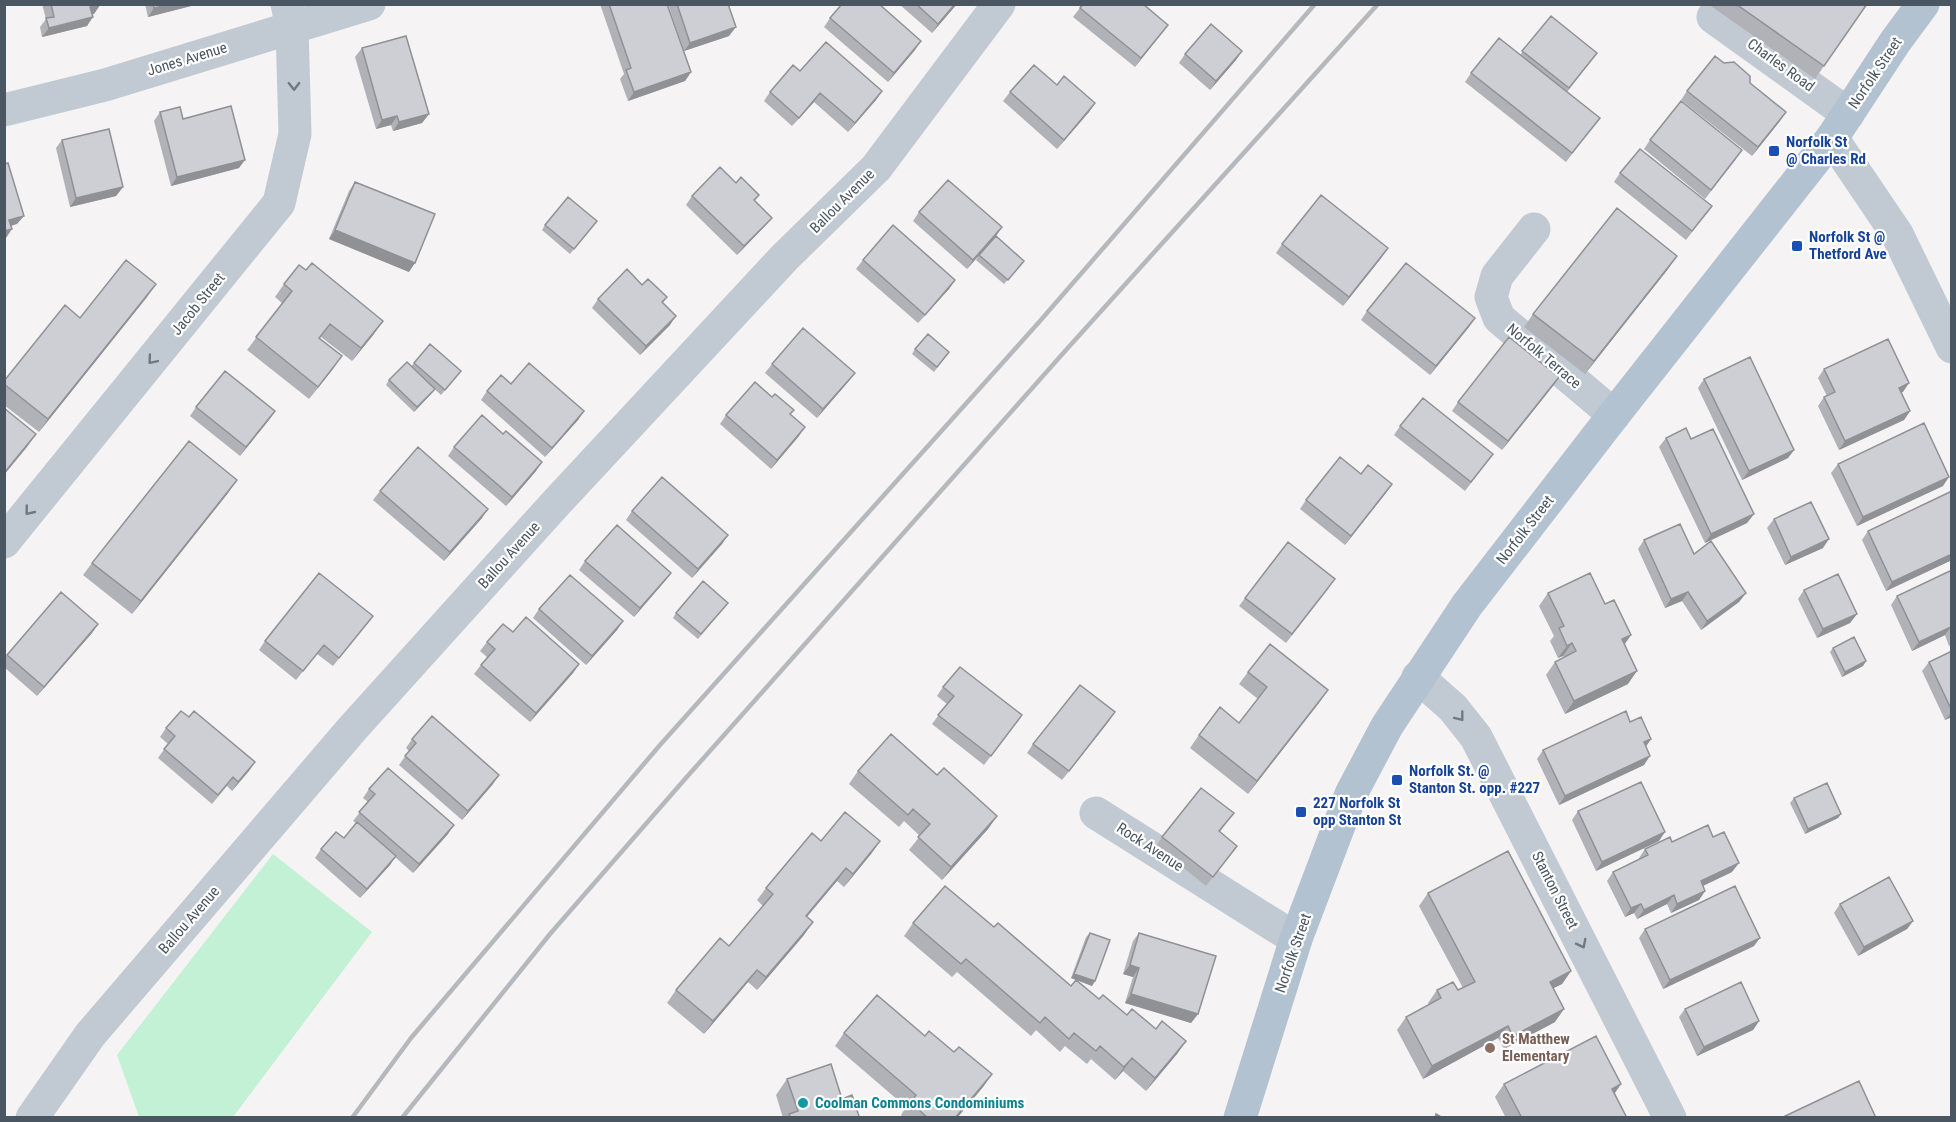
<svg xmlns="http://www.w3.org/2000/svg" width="1956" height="1122" viewBox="0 0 1956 1122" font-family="'Roboto Condensed',sans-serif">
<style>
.garden{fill:#c3f1d5}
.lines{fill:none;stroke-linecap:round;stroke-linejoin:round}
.minor{stroke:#c1cad2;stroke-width:33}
.major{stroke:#b3c2d1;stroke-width:33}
.rail{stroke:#b5b8bd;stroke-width:4.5}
.wall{fill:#b0b2b7}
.shaded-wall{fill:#909195}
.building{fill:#cdcfd5;stroke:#909195;stroke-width:1.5}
.oneway{stroke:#6e7983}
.transit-dot{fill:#1a4fb4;stroke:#fff;stroke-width:2}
.education-dot{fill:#8d6e63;stroke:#fff;stroke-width:2}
.culture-dot{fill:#0f9aa8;stroke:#fff;stroke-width:2}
.labels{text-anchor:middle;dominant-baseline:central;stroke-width:4.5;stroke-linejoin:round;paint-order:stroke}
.street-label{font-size:15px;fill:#4a5661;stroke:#fff}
.transit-label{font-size:15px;font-weight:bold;fill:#164399;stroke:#fff;text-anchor:start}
.education-label{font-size:15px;font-weight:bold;fill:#785e54;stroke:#fff;text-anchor:start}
.culture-label{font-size:15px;font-weight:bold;fill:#0d838f;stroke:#fff;text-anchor:start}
</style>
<rect width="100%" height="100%" fill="#f5f3f3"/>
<path class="garden" d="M273,854L372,932L233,1117H139L117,1055Z"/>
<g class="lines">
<path class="minor" d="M1713,17L1848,114
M4,110L105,85L369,4
M1832,138L1897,234L1952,347
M1534,229L1497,276L1491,297L1499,318L1614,415
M4,542L279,203L295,134L292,27L287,4
M1418,677L1453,708L1476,737L1670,1118
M1096,813L1296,939
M32,1118L90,1035L352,729L556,503L785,257L876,168L999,4"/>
<path class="major" d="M1240,1118L1296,939L1351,794L1387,726L1467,605L1613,416L1832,138L1895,42L1923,4"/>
<path class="rail" d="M352,1118L411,1038L660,745L1040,321L1315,4
M402,1118L550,934L685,779L1066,350L1378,4"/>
</g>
<path class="wall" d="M42,4L100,5L94,14H92L87,26L42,37L40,27L46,19Z
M145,4H199L148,17Z
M600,4H667L691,72L685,81L628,101L620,79L624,74Z
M668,4H728L729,36L684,51Z
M899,4H957L932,33Z
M1083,4L1168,25L1135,67L1073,17Z
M1708,4H1867L1815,79Z
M1551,16L1591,61L1567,92L1600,118L1566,162L1465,82L1471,73L1520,55Z
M830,18L915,50L888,82L824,27Z
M362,48L429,114L422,123L393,131L391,125L376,129L355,57Z
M1242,51L1236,60L1210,90L1179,63L1185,54Z
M800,71L882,91L876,100L848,132L814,102L792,126L764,101L770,92Z
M1750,83L1780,121L1752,156L1681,100L1687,91Z
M1057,85L1095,103L1089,112L1057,149L1003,101L1010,92Z
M160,112L183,119L239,168L171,186L154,121Z
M62,140L123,187L116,196L70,207L56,148Z
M1650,140L1736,159L1705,199L1644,149Z
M1620,173L1712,206L1686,240L1614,182Z
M355,182L409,272L329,239L349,191Z
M736,183L759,195L755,201L765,226L737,255L686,205L692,196Z
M919,212L1002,227L996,236L967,269L913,221Z
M597,221L570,254L542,230L545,225Z
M1282,244L1382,257L1343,306L1276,253Z
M979,255L1021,265L1004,284L976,260Z
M863,260L955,280L949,289L918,323L856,269Z
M1668,269L1585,374L1524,327L1533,314Z
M284,284L374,334L352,361L321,337L319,339L342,356L309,399L247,350L282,303L275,297Z
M642,285L667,297L663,303L670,325L640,355L592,308L598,299Z
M147,297L39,432L4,405V381L80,318Z
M1367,311L1469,327L1430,375L1361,320Z
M915,349L949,352L934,372L912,354Z
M414,363L458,375L441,395L429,384L435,389L431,394L414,412L386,385L389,380L411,367Z
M772,364L855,373L848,382L817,418L765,373Z
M1824,369L1903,392H1901L1910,411L1904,420L1839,450L1818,406L1824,397L1827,396L1818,378Z
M1559,377L1502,450L1452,411L1458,402Z
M1704,379L1794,450L1788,458L1742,480L1698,388Z
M511,384L584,411L578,420L545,457L481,400L487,391Z
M772,397L794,410L790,414L799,436L771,469L720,424L726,415Z
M196,407L275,411L240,456L190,416Z
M1400,426L1493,454L1465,491L1394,435Z
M503,434L536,471L506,506L448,456L454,447Z
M1666,438L1691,439L1754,514L1747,523L1705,543L1659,447Z
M1838,464L1943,486L1857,526L1831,473Z
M1361,474L1392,484L1345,545L1300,509L1306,500Z
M380,491L482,518L444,561L373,500Z
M1952,491V560L1886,591L1862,540L1868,531Z
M228,493L132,614L83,575L92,563Z
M632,511L728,535L722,544L692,578L626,520Z
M1774,519L1823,548L1785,565L1767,528Z
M1644,540L1694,554L1746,593L1739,602L1701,630L1682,601L1665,608L1638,549Z
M585,561L671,573L665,581L634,617L579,570Z
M1952,570V645L1949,646L1945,635L1912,651L1891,605L1897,596Z
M1329,588L1286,643L1239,606L1245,598Z
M1804,590L1857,614L1850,623L1817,638L1798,599Z
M1548,593L1605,604L1631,635L1624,645L1628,684L1565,714L1546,675L1555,662L1564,657L1563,656L1558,658L1550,641L1554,636L1539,606Z
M725,607L698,639L673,618L676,613Z
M539,609L623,621L617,630L586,665L533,618Z
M373,616L333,666L317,654L296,680L259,650L265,641Z
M98,624L92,633L37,696L4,667V658L7,655Z
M513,632L579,664L573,673L530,722L474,674L487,657L480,651L487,642Z
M1833,648L1866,661L1863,666L1842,677L1830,652Z
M1952,651V717L1945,720L1922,671L1929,662Z
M1248,672L1328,690L1248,794L1190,748L1199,735L1239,723L1258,699L1239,684Z
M943,687L1022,715L984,765L932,724L947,704L937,696Z
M189,717L255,762L232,791L227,786L212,804L158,758L168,744L160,737L166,728Z
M1109,721L1062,780L1027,753L1033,744Z
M412,739L493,784L462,820L399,765L409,751L406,748Z
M1651,739L1646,746L1644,765L1559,805L1537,759L1543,750Z
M858,771L937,775L997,816L988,829L942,880L909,850L920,836L904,821L899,827L849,784Z
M369,789L448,834L413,873L395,857L390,865L360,898L315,858L321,849L344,838L356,823L353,821L368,802L363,798Z
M1794,798L1841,814L1838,818L1805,834L1790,803Z
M1578,811L1659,841L1596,871L1572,820Z
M1227,822L1220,832L1237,846L1206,886L1156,846L1162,837Z
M1713,837L1732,872L1703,886L1705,891L1699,900L1671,913L1667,904L1637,919L1634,913L1625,917L1607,881L1613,872L1639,859V858L1645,849L1672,842Z
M821,841H880L871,854L844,887L837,881L807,917L804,935L757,990L748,982L704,1034L667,1003L676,990L729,946L763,906L757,900L766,888Z
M1428,893L1571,971L1562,984L1553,988L1555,1022L1504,1049L1498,1038L1423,1079L1397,1030L1406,1017L1429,1005L1428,1003L1437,990H1458L1463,988L1419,906Z
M1840,904L1913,921L1907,929L1858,956L1834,913Z
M913,923L994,927L1071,986L1076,980L1071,978L1086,937L1090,933L1095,981L1092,986L1077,980L1099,999L1127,1015L1156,1029L1186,1041L1177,1054L1146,1091L1123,1071L1115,1080L1091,1059L1087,1064L1065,1046L1060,1052L1036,1030L1031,1036L957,972L952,977L904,936Z
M1645,929L1754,946L1663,989L1639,938Z
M1139,933L1198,1014L1191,1023L1125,1003L1133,977L1123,974L1133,941Z
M1685,1009L1759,1021L1753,1030L1697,1056L1679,1017Z
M844,1033L925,1036L992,1074L983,1087L957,1118H904L901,1115L906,1107L835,1046Z
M787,1079L842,1099L859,1116L858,1118H783L776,1095Z
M1504,1084H1621L1615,1093L1627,1118H1506L1495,1097Z"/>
<path class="shaded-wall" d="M170,4H199L148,17L154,8Z
M955,4H957L932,33L938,24Z
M100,5L94,14L84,16L90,7Z
M93,17L87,26L42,37L49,28Z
M1168,25L1162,33L1135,67L1141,58Z
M736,27L729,36L684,51L690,43Z
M921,41L915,50L888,82L894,73Z
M1242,51L1236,60L1210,90L1216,81Z
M691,72L685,81L628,101L634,92Z
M882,91L876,100L848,132L855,123Z
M820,93L814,102L792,126L799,118Z
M1095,103L1089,112L1057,149L1064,140Z
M1786,112L1780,121L1752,156L1758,147Z
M429,114L422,123L393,131L399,122Z
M397,116L391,125L376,129L382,120Z
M245,160L239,168L171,186L177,177Z
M123,187L116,196L70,207L76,198Z
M24,216L17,224L4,228L9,220Z
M772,218L765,226L737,255L744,246Z
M1002,227L996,236L967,269L973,260Z
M12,229L6,238H4V231Z
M335,230L415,263L409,272L329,239Z
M1388,248L1382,257L1343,306L1349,297Z
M1677,256L1668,269L1585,374L1594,361Z
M955,280L949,289L918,323L925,315Z
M156,284L147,297L39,432L48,419Z
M676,316L670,325L640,355L646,346Z
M1475,318L1469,327L1430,375L1436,366Z
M383,321L374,334L352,361L361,348Z
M342,356L333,369L309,399L318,387Z
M855,373L848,382L817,418L823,409Z
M1559,377L1553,386L1502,450L1508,441Z
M1909,383L1903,392L1893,396L1899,388Z
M435,389L431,394L414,412L417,407Z
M275,411L269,420L240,456L246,447Z
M584,411L578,420L545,457L552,448Z
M1910,411L1904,420L1839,450L1845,441Z
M805,427L799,436L771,469L777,460Z
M36,434L27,447L4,475V473Z
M1794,450L1788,458L1742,480L1749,471Z
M542,462L536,471L506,506L512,497Z
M1949,477L1943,486L1857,526L1863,517Z
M237,480L228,493L132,614L141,601Z
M1392,484L1386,493L1345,545L1351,536Z
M488,509L482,518L444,561L450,552Z
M1754,514L1747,523L1705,543L1711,534Z
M728,535L722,544L692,578L698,569Z
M1829,539L1823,548L1785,565L1791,557Z
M1952,554V560L1886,591L1892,582Z
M671,573L665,581L634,617L640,608Z
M1688,592L1682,601L1665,608L1671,599Z
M1746,593L1739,602L1701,630L1707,621Z
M1857,614L1850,623L1817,638L1823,629Z
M623,621L617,630L586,665L592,656Z
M98,624L92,633L37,696L44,687Z
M1951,627L1945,635L1912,651L1919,642Z
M1631,635L1622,648V639Z
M1572,643L1563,656L1558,658L1567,646Z
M1866,661L1863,666L1842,677L1845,672Z
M579,664L573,673L530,722L536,713Z
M1637,671L1628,684L1565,714L1574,701Z
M1328,690L1319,703L1248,794L1257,781Z
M1115,712L1109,721L1062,780L1069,771Z
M1952,712V717L1945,720Z
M1651,739L1645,748L1644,742Z
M1650,756L1644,765L1559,805L1565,796Z
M255,762L249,771L232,791L238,782Z
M499,775L493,784L462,820L468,811Z
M1841,814L1838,818L1805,834L1808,829Z
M997,816L988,829L942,880L951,867Z
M454,825L448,834L413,873L419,864Z
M1665,832L1659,841L1596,871L1602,862Z
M880,841L871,854L844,887L853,874Z
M396,856L390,865L360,898L367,889Z
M1739,863L1732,872L1694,890L1701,881Z
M846,868L837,881L797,928L806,916Z
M1705,891L1699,900L1671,913L1677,904Z
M1674,895L1667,904L1637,919L1644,910Z
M1641,904L1634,913L1625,917L1631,908Z
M1913,921L1907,929L1858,956L1864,947Z
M813,922L804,935L757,990L766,977Z
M1760,938L1754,946L1663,989L1670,980Z
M1130,965L1139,968L1133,977L1123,974Z
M757,970L748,982L704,1034L713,1021Z
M1571,971L1562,984L1540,995L1550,982Z
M1074,974L1095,981L1092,986L1071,978Z
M1131,994L1198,1014L1191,1023L1125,1003Z
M1564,1009L1555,1022L1504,1049L1513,1036Z
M1759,1021L1753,1030L1697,1056L1704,1047Z
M1508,1026L1498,1038L1423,1079L1432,1066Z
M1186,1041L1177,1054L1146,1091L1155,1078Z
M1132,1058L1123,1071L1115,1080L1124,1067Z
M992,1074L983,1087L957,1118H955Z
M1621,1084L1612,1097V1089Z"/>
<path class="building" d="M51,4H100V5L90,7L93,17L49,28L46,18L54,17Z
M153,4H170L154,8Z
M609,4H667L691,72L634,92L626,70L631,68Z
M677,4H728L736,27L690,43Z
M842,4H879L921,41L894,73L830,18Z
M916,4H955L938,24Z
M1083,4H1143L1168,25L1141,58L1080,8Z
M1736,4H1867L1824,66Z
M1551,16L1597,53L1569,88L1522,51Z
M1211,24L1242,51L1216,81L1185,54Z
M406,36L429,114L399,122L397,116L382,120L362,48Z
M1499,38L1600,118L1572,153L1471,73Z
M826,42L882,91L855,123L820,93L799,118L770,92L793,65L800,71Z
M1715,56L1724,63L1734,62L1750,76V83L1786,112L1758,147L1687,91Z
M1034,65L1057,85L1064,76L1095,103L1064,140L1010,92Z
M1681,101L1742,150L1711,190L1650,140Z
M231,106L245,160L177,177L160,112L180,107L183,119Z
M109,129L123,187L76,198L62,140Z
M1640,149L1712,206L1692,231L1620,173Z
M8,163L24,216L9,220L12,229L4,231V164Z
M720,167L736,183L741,177L759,195L754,200L772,218L744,246L692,196Z
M948,180L1002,227L973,260L919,212Z
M355,182L435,214L415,263L335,230Z
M1321,195L1388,248L1349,297L1282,244Z
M568,197L597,221L574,249L545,225Z
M1617,208L1677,256L1594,361L1533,314Z
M893,225L955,280L925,315L863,260Z
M996,236L1024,261L1008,280L979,255Z
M126,260L156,284L48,419L4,384V381L65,305L80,318Z
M312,263L383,321L361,348L330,324L319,338L342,356L318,387L256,337L292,291L284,284L299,265L306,270Z
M1406,263L1475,318L1436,366L1367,311Z
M627,269L642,285L648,279L667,297L662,302L676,316L646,346L598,299Z
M803,328L855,373L823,409L772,364Z
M928,334L949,352L937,367L915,349Z
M1509,337L1559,377L1508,441L1458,402Z
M1888,339L1909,383L1899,388L1910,411L1845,441L1824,397L1835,392L1824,369Z
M430,344L461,371L445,390L414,363Z
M1750,357L1794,450L1749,471L1704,379Z
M407,362L435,389L417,407L389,380Z
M529,363L584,411L552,448L487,391L501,375L511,384Z
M225,371L275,411L246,447L196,407Z
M755,382L772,397L775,394L794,410L790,414L805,427L777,460L726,415Z
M1423,398L1493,454L1471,482L1400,426Z
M4,408L36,434L4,473Z
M482,415L503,434L506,431L542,462L512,497L454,447Z
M1924,423L1949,477L1863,517L1838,464Z
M1686,428L1691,439L1713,429L1754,514L1711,534L1666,438Z
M189,441L237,480L141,601L92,563Z
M418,447L488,509L450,552L380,491Z
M1340,457L1361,474L1368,465L1392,484L1351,536L1306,500Z
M662,477L728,535L698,569L632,511Z
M1952,491V554L1892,582L1868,531Z
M1811,502L1829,539L1791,557L1774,519Z
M1680,524L1694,554L1711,541L1746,593L1707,621L1688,592L1671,599L1644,540Z
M617,525L671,573L640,608L585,561Z
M1288,542L1335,579L1292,634L1245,598Z
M1952,570V628L1951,627L1919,642L1897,596Z
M319,573L373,616L339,658L324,645L303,671L265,641Z
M1590,573L1605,604L1614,600L1631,635L1622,639L1637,671L1574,701L1555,662L1576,651L1572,643L1567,646L1559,628L1564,626L1548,593Z
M1838,574L1857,614L1823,629L1804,590Z
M570,575L623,621L592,656L539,609Z
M703,581L728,603L701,634L676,613Z
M61,592L98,624L44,687L7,655Z
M526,617L579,664L536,713L481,665L495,649L487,642L503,624L513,632Z
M1854,637L1866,661L1845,672L1833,648Z
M1270,644L1328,690L1257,781L1199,735L1220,707L1239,723L1267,687L1248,672Z
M1952,651V711L1929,662Z
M960,667L1022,715L991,756L938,715L954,696L943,687Z
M1080,685L1115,712L1069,771L1033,744Z
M181,711L189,717L194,711L255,762L238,782L233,777L218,795L164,749L175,736L166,728Z
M1626,711L1630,722L1641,717L1651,739L1644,742L1650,756L1565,796L1543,750Z
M432,716L499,775L468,811L405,756L416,743L412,739Z
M891,734L937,775L944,768L997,816L951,867L918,837L930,824L913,809L908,815L858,771Z
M388,768L454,825L419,864L359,812L375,794L369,789Z
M1641,782L1665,832L1602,862L1578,811Z
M1827,783L1841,814L1808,829L1794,798Z
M1201,788L1234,813L1219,831L1237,846L1213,877L1162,837Z
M845,812L880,841L853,874L846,868L806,916L813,922L766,977L757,970L713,1021L676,990L720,938L729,946L773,894L766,888L812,833L821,841Z
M357,822L396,856L367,889L321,849L336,832L344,838Z
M1708,825L1713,837L1724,832L1739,863L1701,881L1705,891L1677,904L1674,895L1644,910L1641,904L1631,908L1613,872L1648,855L1645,849L1670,837L1672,842Z
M1508,851L1571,971L1550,982L1564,1009L1513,1036L1508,1026L1432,1066L1406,1017L1441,998L1437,990L1453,982L1458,990L1475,982L1428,893Z
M1889,877L1913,921L1864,947L1840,904Z
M945,886L994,927L998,923L1071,986L1076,980L1099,999L1103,995L1127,1015L1132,1009L1156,1029L1162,1021L1186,1041L1155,1078L1132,1058L1124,1067L1100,1046L1096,1051L1074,1033L1069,1039L1045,1017L1040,1023L966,959L961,964L913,923Z
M1735,886L1760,938L1670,980L1645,929Z
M1090,933L1110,940L1095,981L1074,974Z
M1139,933L1216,956L1198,1014L1131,994L1139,968L1130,965Z
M1741,982L1759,1021L1704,1047L1685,1009Z
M877,995L925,1036L929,1031L954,1052L959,1047L992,1074L955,1118H928L910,1102L916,1095L844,1033Z
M1596,1036L1621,1084L1612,1089L1627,1118H1522L1504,1084Z
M831,1064L842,1099L852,1095L859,1116L855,1118H791L789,1114L798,1111L787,1079Z
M1859,1081L1876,1118H1781Z
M1436,1114L1443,1118H1435Z"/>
<defs><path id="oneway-chevron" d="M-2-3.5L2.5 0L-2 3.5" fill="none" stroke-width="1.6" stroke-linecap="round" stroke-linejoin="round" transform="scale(1.5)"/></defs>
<g class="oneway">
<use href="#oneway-chevron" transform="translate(294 86) rotate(89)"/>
<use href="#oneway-chevron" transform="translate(152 360) rotate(130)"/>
<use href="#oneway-chevron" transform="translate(29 511) rotate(129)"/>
<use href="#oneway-chevron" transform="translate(1460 717) rotate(52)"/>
<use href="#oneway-chevron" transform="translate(1582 944) rotate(63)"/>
</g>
<g class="transit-dot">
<rect x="1768" y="145" width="12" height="12" rx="3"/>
<rect x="1791" y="240" width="12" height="12" rx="3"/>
<rect x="1391" y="774" width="12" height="12" rx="3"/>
<rect x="1295" y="806" width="12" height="12" rx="3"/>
</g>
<circle class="education-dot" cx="1490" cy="1048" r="6"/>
<circle class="culture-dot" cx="803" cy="1103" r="6"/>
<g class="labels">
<g class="street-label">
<text transform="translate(187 59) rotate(-17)">Jones Avenue</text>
<text transform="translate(1781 65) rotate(36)">Charles Road</text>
<text transform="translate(1875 73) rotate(-56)">Norfolk Street</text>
<text transform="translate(842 201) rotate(-45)">Ballou Avenue</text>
<text transform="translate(198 304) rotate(-51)">Jacob Street</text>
<text transform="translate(1544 356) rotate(40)">Norfolk Terrace</text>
<text transform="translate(1525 530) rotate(-52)">Norfolk Street</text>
<text transform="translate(509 555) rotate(-48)">Ballou Avenue</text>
<text transform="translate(1150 847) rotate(33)">Rock Avenue</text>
<text transform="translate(1555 890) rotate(63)">Stanton Street</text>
<text transform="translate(189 920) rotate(-49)">Ballou Avenue</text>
<text transform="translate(1293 953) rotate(-71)">Norfolk Street</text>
</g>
<g class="transit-label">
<text x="1786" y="142">Norfolk St<tspan x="1786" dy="17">@ Charles Rd</tspan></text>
<text x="1809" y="237">Norfolk St @<tspan x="1809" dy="17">Thetford Ave</tspan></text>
<text x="1409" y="771">Norfolk St. @<tspan x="1409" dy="17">Stanton St. opp. #227</tspan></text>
<text x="1313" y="803">227 Norfolk St<tspan x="1313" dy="17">opp Stanton St</tspan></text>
</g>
<g class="education-label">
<text x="1502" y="1039">St Matthew<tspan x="1502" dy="17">Elementary</tspan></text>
</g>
<g class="culture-label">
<text x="815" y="1103">Coolman Commons Condominiums</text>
</g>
</g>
<rect width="1956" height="1122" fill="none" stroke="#4a5661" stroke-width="12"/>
</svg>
